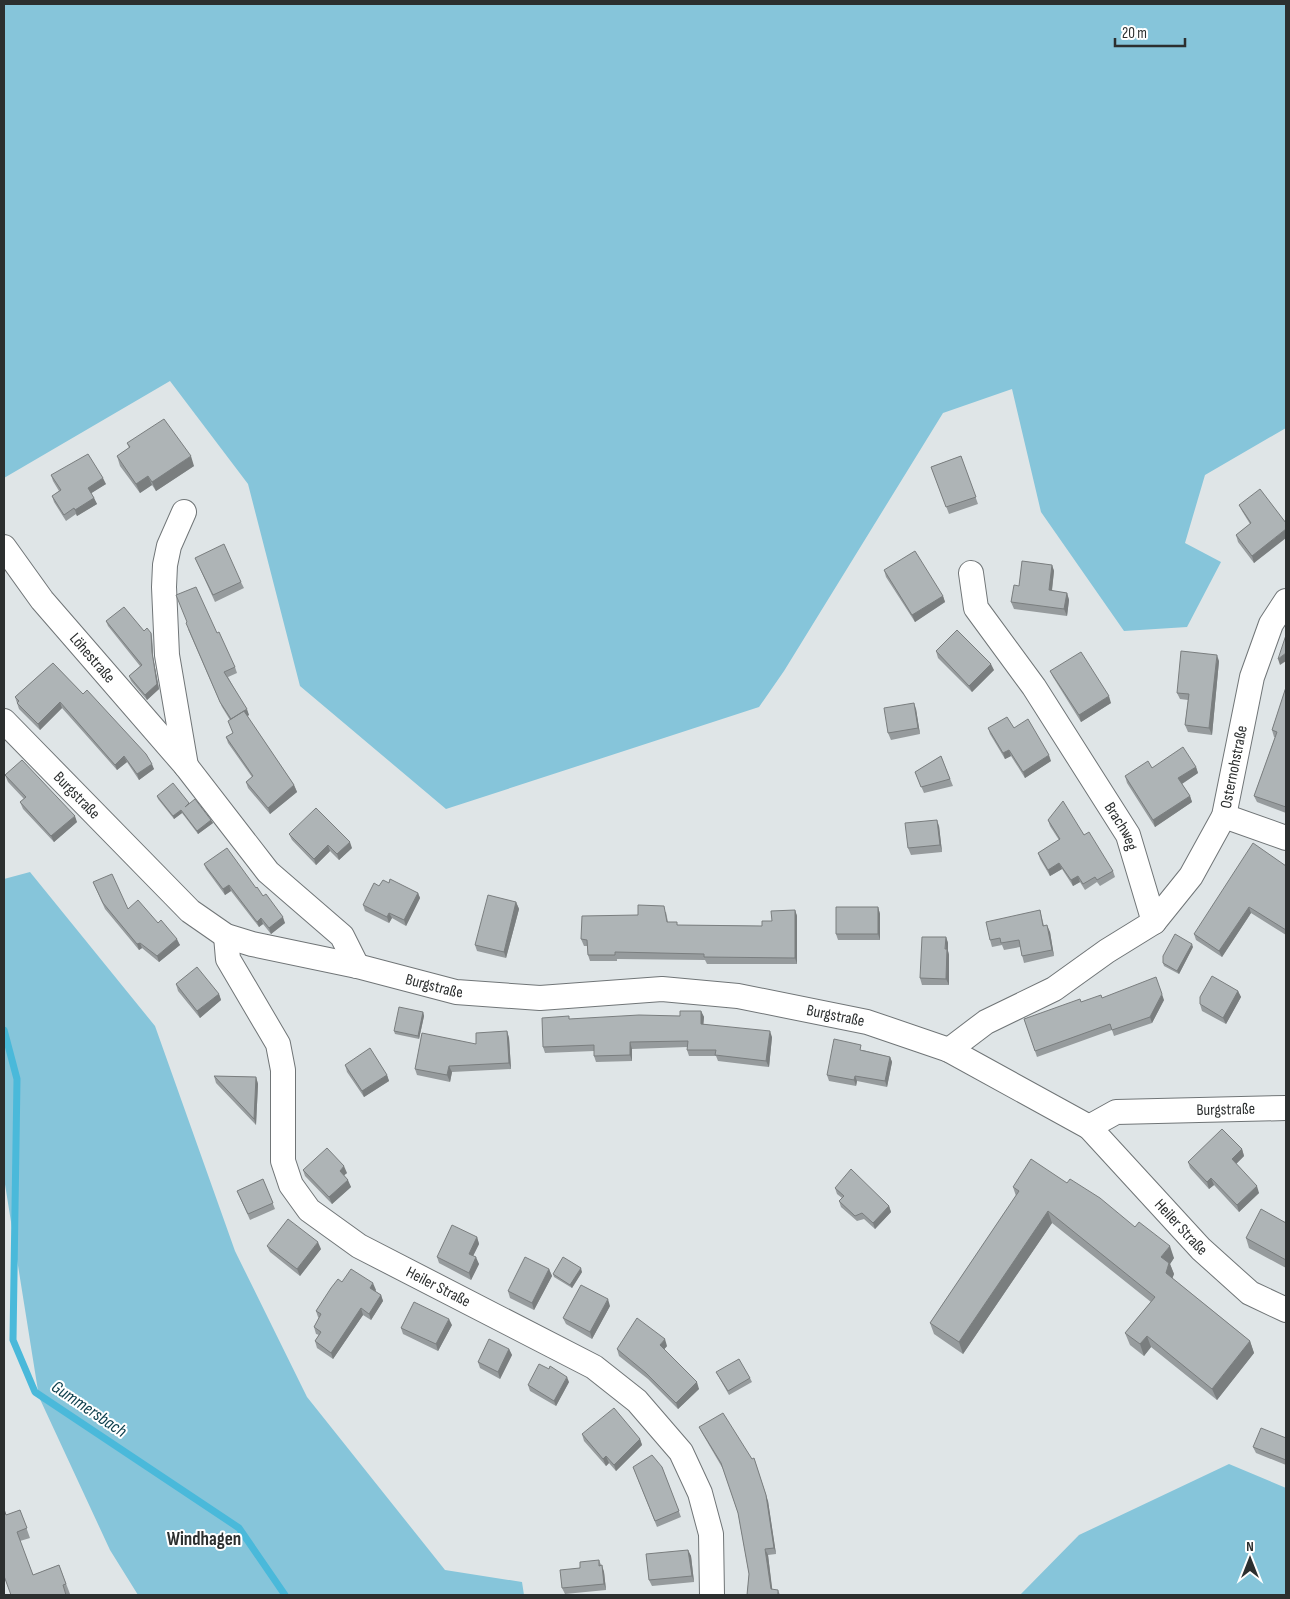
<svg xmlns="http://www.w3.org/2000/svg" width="1290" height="1599" viewBox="0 0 1290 1599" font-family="'Sofia Sans Condensed',sans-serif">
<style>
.green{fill:#86c5da}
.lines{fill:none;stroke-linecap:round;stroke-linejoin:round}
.stream{stroke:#4ab9da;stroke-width:7}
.street-casing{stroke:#707577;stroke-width:26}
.street{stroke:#fff;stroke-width:24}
.wall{fill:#969b9d}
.shaded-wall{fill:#7a7e7f}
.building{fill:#aeb4b6;stroke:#7a7e7f}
.labels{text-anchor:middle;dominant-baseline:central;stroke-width:4;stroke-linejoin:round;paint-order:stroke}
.street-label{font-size:16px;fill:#2c2f2f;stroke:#fff}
.water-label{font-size:18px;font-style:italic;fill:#0c3e4c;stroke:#fff}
.quarter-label{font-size:19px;font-weight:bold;fill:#2c2f2f;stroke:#fff}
</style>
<rect width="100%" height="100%" fill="#dfe5e7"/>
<path class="green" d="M4,4H1286V428L1205,475L1185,543L1221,562L1187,627L1124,631L1041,512L1012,389L943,413L784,671L759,707L446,809L300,686L248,484L170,381L4,478Z
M30,872L155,1026L235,1251L307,1397L445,1570L522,1582L524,1595H138L110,1550L39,1397L4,1178V879Z
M1229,1464L1286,1488V1595H1020L1079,1535Z"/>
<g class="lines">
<path class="stream" d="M4,1030L17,1079L13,1340L35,1392L239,1528L285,1595"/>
<defs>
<g id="street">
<path d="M184,512L169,546L165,565L164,587L167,655L186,766"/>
<path id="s1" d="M4,547L42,600L186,766L268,872L342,936L357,966"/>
<path id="s2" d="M971,573L976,608L1034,687L1128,835L1154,922"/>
<path id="s3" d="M4,721L190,911L226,936L252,944L357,966L456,992L540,998L662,989L738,996L867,1022L949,1050L1089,1127L1116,1112L1286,1108"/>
<path d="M1224,816L1286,838"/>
<path id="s4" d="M226,936L228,959L278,1044L283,1070V1161L291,1185L309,1210L359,1246L594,1367L637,1401L681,1452L700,1493L711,1534L712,1595"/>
<path id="s5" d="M949,1050L986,1022L1054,989L1107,951L1154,922L1191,876L1224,816L1252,677L1271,624L1286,601"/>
<path id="s6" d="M1089,1127L1201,1249L1250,1293L1286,1310"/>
</g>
</defs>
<use href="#street" class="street-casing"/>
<use href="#street" class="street"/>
</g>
<path class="wall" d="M127,443L194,466L156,491L152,485L140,493L120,466L117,456L129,448Z
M961,456L978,504L949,514L931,467Z
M51,475L106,484L91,493L94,498L97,504L77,516L76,514L66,521L54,502L52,496L59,491L53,481Z
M1239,505L1286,523L1254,563L1238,542L1236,535L1250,524L1242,511Z
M195,558L241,582L244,588L215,602Z
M1052,565L1054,571L1052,591L1067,593L1069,600L1067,616L1014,609L1011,602L1019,586Z
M884,570L943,596L945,602L915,622L886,577Z
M106,621L144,631L151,633L152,638L153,657L159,689L147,700L131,681L129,676L140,666L108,626Z
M188,629L217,633L235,667L237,673L228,677L249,715L247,716L294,785L297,792L270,814L248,788L246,782L252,777L228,743L226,737L233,733L230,720L222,707Z
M936,651L994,670L972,692L938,658Z
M1219,661L1212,735L1188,732L1185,725L1188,700L1180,699L1177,693Z
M53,663L154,769L139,780L127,762L117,770L62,708L40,730L19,709L15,697Z
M1050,671L1111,703L1081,722L1053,677Z
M1286,687V813L1257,802L1254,796L1275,737H1274L1272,730Z
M916,709L920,734L891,740L888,733Z
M988,728L1051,761L1025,778L1011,756L1005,759L990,734Z
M941,756L953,786L924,793L915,772Z
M1196,767L1198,773L1182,784L1190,796L1192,802L1155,827L1127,783L1125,776L1152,768Z
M5,775L77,822L54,842L23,809L20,802L24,799L8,782Z
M157,796L189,803L211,820L213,823L198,834L182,813L174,819L158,799Z
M1048,820L1084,835L1113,871L1115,877L1100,886L1097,882L1085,890L1080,882L1073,886L1062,869L1050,876L1040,859L1038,853L1059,840L1050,826Z
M939,826L942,852L911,855L908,848Z
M289,834L352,848L339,860L330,851L316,865L292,840Z
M204,864L256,888L285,923L271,934L263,924L259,927L231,891L225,895L206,869Z
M1286,866V935L1251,913L1222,957L1196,940L1194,934Z
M93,882L128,909L158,923L180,945L159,962L142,948L139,950L105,909Z
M389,883L418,893L420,898L406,926L392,918L389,923L365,911L363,905L379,886Z
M516,902L519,909L506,958L477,951L475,945Z
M878,907L880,914V940H838L836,934Z
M795,910L797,916V964H707L705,960L617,959V961H590L588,955L587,946H584L581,939L638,915L666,912L668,922L678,925L762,926Z
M1040,910L1044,926L1050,932L1054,956L1024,963L1020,947L1004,950L1002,945L992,947L990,940Z
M946,937L948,943V951L949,955V985H922L920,978Z
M1193,947L1179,974L1164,966L1163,963Z
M176,984L219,994L221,1000L200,1018L178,991Z
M1238,991L1241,997L1226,1024L1202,1011L1200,1004Z
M1102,998L1164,1000L1152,1023L1114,1036L1112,1030L1037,1057L1024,1019L1081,1002Z
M701,1011L704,1017L703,1024L772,1037L769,1067L718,1061L716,1056H689L687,1050V1047L632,1049V1061L596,1062L594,1056V1051L545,1053L543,1047L570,1019L680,1016Z
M423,1012L424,1016L419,1039L395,1034L394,1031Z
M507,1031L509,1038L511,1069L452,1072L450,1082L417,1075L415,1069Z
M863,1050L890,1057L892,1062L887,1087L857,1081L856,1086L829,1081L827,1075Z
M345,1065L387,1075L389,1081L364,1097L347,1072Z
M214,1076L256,1077L258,1084L256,1125L216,1083Z
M1242,1149L1244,1156L1236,1164L1259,1193L1239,1212L1214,1185L1209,1189L1190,1168L1188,1162Z
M303,1170L347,1173L344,1175L351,1187L332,1204L305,1176Z
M263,1179L275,1209L250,1220L237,1191Z
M1067,1183L1135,1227L1174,1258L1170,1264L1174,1274L1172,1278L1250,1341L1254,1353L1217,1400L1151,1347L1144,1356L1130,1345L1125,1333L1151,1302L1052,1223L963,1354L934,1334L930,1323L1016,1196L1013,1187Z
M835,1188L889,1206L891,1212L875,1229L864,1219L857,1221L841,1207L839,1201L842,1198L837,1194Z
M1286,1223V1268L1249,1248L1246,1238Z
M477,1237L479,1244L473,1256L479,1264L471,1280L439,1263L437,1257Z
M267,1246L321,1249L300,1276L270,1252Z
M549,1269L552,1276L534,1310L510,1298L508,1291Z
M582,1272L572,1288L554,1277L553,1274Z
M342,1282L376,1290L375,1291L381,1295L383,1301L371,1320L363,1315L333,1359L317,1348L315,1341L319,1335L316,1334L314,1327L319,1318L318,1317L316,1311Z
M610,1306L592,1339L566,1324L563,1318Z
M452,1325L438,1351L403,1334L401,1328Z
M667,1346L664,1349L699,1389L678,1409L648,1379L619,1356L617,1349Z
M509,1349L512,1355L500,1379L480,1368L478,1362Z
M716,1372L750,1378L752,1382L729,1395Z
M569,1382L556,1406L530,1391L528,1385Z
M699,1427L768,1501L776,1554L768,1555L772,1590H778L780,1595H747L749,1574L738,1513L723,1469L702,1433Z
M582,1434L640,1439L642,1445L616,1471L609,1463L606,1466L584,1441Z
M1286,1438V1465L1256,1453L1253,1447Z
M633,1467H662L681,1517L657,1527Z
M20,1510L30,1538L20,1541L33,1575L59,1565L70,1594L66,1595H11L6,1515Z
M688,1550L691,1556L694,1582L652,1586L649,1580Z
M599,1560L604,1572L606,1590L565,1594L562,1588L580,1568Z"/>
<path class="shaded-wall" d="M191,456L194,466L156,491L152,482Z
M148,476L152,485L140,493L136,484Z
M103,478L106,484L90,494L88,488Z
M94,498L97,504L77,516L75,510Z
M1286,529V538L1254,563L1252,556Z
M1052,565L1054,571L1051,597L1049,590Z
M1067,593L1069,600L1067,616L1064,609Z
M943,596L945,602L915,622L912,615Z
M151,633L152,638L153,657L159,689L147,700L145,695L152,652Z
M1286,653V661L1280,665L1278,659Z
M1217,655L1219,661L1212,735L1209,728Z
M991,664L994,670L972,692L969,686Z
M1109,696L1111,703L1081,722L1079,715Z
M60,702L62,708L40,730L38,724Z
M914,703L916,709L920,734L918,728Z
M247,709L249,715L233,725L231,720Z
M1009,750L1011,756L1005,759L1003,753Z
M1049,755L1051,761L1025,778L1023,772Z
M124,756L127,762L117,770L115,765Z
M152,764L154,769L139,780L137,774Z
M1196,767L1198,773L1180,785L1178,778Z
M294,785L297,792L270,814L268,808Z
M1190,796L1192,802L1155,827L1153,820Z
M181,810L182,813L174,819L173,816Z
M75,816L77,822L54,842L51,836Z
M211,820L213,823L198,834L197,831Z
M937,820L939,826L942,852L940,845Z
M350,842L352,848L339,860L337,854Z
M328,845L330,851L316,865L314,859Z
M1059,863L1062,869L1050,876L1048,870Z
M1078,876L1080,882L1073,886L1071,880Z
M229,885L231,891L225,895L223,889Z
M418,893L420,898L406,926L404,920Z
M516,902L519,909L506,958L504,952Z
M878,907L880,914V940L878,934Z
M1249,907L1251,913L1222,957L1219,951Z
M795,910L797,916V964L795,958Z
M389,913L392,918L389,923L387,917Z
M283,917L285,923L271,934L269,928Z
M261,918L263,924L259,927L257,922Z
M1047,925L1050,932L1054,956L1052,950Z
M946,937L948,943V951L949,955V985L946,979Z
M177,939L180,945L159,962L157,956Z
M140,943L142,948L139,950L137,944Z
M1192,944L1193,947L1179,974L1177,971Z
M1238,991L1241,997L1226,1024L1223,1018Z
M219,994L221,1000L200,1018L197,1011Z
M1162,994L1164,1000L1152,1023L1150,1017Z
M701,1011L704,1017L703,1030L701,1024Z
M423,1012L424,1016L419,1039L418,1036Z
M507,1031L509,1038L511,1069L509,1063Z
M770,1031L772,1037L769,1067L766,1061Z
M630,1042L632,1049V1061L630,1055Z
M890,1057L892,1062L887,1087L885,1081Z
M449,1066L452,1072L450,1082L447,1075Z
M387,1075L389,1081L364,1097L362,1091Z
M855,1076L857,1081L856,1086L854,1080Z
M256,1077L258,1084L256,1125L254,1119Z
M1242,1149L1244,1156L1234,1166L1232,1159Z
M344,1166L347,1173L342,1177L340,1171Z
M1211,1178L1214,1185L1209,1189L1207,1182Z
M348,1180L351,1187L332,1204L329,1197Z
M1257,1186L1259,1193L1239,1212L1237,1205Z
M889,1206L891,1212L875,1229L873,1223Z
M1048,1211L1052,1223L963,1354L959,1342Z
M477,1237L479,1244L471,1260L469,1254Z
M318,1242L321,1249L300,1276L297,1269Z
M1170,1246L1174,1258L1170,1264L1174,1274L1170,1285L1161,1257Z
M476,1257L479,1264L471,1280L469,1273Z
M581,1268L582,1272L572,1288L570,1285Z
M549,1269L552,1276L534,1310L532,1303Z
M373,1283L376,1290L373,1295L370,1288Z
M381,1295L383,1301L371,1320L369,1314Z
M608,1299L610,1306L592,1339L590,1332Z
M361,1308L363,1315L333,1359L331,1353Z
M449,1319L452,1325L438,1351L436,1344Z
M1147,1336L1151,1347L1144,1356L1140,1344Z
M665,1339L667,1346L662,1352L660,1345Z
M1250,1341L1254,1353L1217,1400L1212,1389Z
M509,1349L512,1355L500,1379L498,1372Z
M567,1377L569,1382L556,1406L554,1401Z
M697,1382L699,1389L678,1409L676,1403Z
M640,1439L642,1445L616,1471L614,1465Z
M606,1456L609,1463L606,1466L603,1459Z
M754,1458L768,1501L776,1554L774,1548Z
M765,1549L768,1555L773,1595L771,1589Z
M688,1550L691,1556L694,1582L692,1576Z
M602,1565L604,1572L606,1590L604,1584Z"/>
<path class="building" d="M164,419L191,456L152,482L148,476L136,484L117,456L130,447L127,443Z
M88,454L103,478L88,488L94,498L75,510L74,508L64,515L52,496L61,490L51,475Z
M961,456L976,497L946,507L931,467Z
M1260,489L1286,523V529L1252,556L1236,535L1251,523L1239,505Z
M224,544L241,582L213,595L195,558Z
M915,551L943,596L912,615L884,570Z
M1022,561L1052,565L1049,590L1067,593L1064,609L1011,602L1014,585L1019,586Z
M196,587L217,633L219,632L235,667L224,672L247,709L231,719L220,702L186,623L187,622L176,595Z
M124,607L144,631L147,628L151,633L152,652L157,684L145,695L129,676L142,665L106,621Z
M957,630L991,664L969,686L936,651Z
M1286,635V653L1278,659Z
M1181,651L1217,655L1209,728L1185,725L1189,694L1177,693Z
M1081,652L1109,696L1079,715L1050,671Z
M53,663L83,694L87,690L146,754L152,764L137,774L124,756L115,765L60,702L38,724L17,703L19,701L15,697Z
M1286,687V807L1254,796L1277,732L1272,730Z
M914,703L918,728L888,733L884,708Z
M244,711L294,785L268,808L246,782L253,776L226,737L233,733L228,721Z
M1007,717L1014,728L1028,719L1049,755L1023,772L1009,750L1003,753L988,728Z
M1183,747L1196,767L1178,778L1190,796L1153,820L1125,776L1148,761L1152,768Z
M941,756L950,779L921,787L915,772Z
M22,760L75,816L51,836L20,802L26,797L5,775Z
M173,783L189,803L185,807L195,799L211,820L197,831L181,810L173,816L157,796Z
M1063,801L1084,835L1089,832L1113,871L1097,880L1095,877L1083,884L1078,876L1071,880L1059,863L1048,870L1038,853L1060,839L1048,820Z
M316,808L350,842L337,854L328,845L314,859L289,834Z
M937,820L940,845L908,848L905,823Z
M1253,843L1286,866V930L1249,907L1219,951L1194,934Z
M227,848L256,888L257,887L263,896L266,894L283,917L269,928L261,918L257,922L229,885L223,889L204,864Z
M112,874L128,909L138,900L158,923L161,920L177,939L157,956L140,943L137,944L103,903L93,882Z
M390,879L418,893L404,920L389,913L387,917L363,905L374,883L379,886L383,880L389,883Z
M488,895L516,902L504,952L475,945Z
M638,905L664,906L667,922H677V925L762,926V921H772L771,911L795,910V958L704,957V954L615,952V955H588L587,940L581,939L582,916L638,915Z
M836,907H878V934H836Z
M1040,910L1043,926L1047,925L1052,950L1022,956L1019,940L1001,943L1000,938L990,940L986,922Z
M1175,934L1192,944L1177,971L1163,963V956Z
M922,937H946L945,949H947L946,979L920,978Z
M197,967L219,994L197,1011L176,984Z
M1212,976L1238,991L1223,1018L1200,1004V997Z
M1156,977L1162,994L1150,1017L1112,1030L1110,1024L1035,1051L1024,1019L1080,999L1081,1002L1101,995L1102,998Z
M399,1007L423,1012L418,1036L394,1031Z
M680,1011H701V1024L770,1031L766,1061L715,1055L716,1050H687L688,1041L630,1042V1055L594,1056V1045L543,1047L542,1018L569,1016V1019L639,1015L680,1016Z
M507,1031L509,1063L449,1066L447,1075L415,1069L422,1033L476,1044V1033Z
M834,1039L861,1045L860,1050L890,1057L885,1081L855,1076L854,1080L827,1075Z
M370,1048L387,1075L362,1091L345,1065Z
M214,1076L256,1077L254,1119Z
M1222,1129L1242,1149L1232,1159L1257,1186L1237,1205L1211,1178L1207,1182L1188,1162Z
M327,1148L344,1166L340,1171L348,1180L329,1197L303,1170Z
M1031,1159L1067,1183L1070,1179L1100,1198L1135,1227L1139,1222L1170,1246L1161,1257L1169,1263L1166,1273L1250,1341L1212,1389L1147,1336L1140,1344L1125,1333L1155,1297L1048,1211L959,1342L930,1323L1019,1191L1013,1187Z
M851,1169L889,1206L873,1223L862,1213L855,1216L839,1201L844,1196L835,1188Z
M263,1179L273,1203L248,1214L237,1191Z
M1261,1209L1286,1223V1260L1246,1238Z
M288,1219L318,1242L297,1269L267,1246Z
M452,1225L477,1237L469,1254L476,1257L469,1273L437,1257Z
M525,1257L549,1269L532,1303L508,1291Z
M563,1257L581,1268L570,1285L553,1274Z
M351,1269L373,1283L370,1288L381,1295L369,1314L361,1308L331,1353L315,1341L321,1332L314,1327L321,1314L316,1311L331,1288L338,1279L342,1282Z
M581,1285L608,1299L590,1332L563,1318Z
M414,1302L449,1319L436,1344L401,1328Z
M637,1318L665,1339L660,1345L697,1382L676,1403L646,1373L617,1349Z
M489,1339L509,1349L498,1372L478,1362Z
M739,1359L750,1378L728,1391L716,1372Z
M539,1364L549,1369L550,1366L567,1377L554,1401L528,1385Z
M614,1408L640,1439L614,1465L606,1456L603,1459L582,1434Z
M723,1413L752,1459L754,1458L766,1495L774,1548L765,1549L771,1589L778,1590V1595H747L749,1574L738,1513L721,1463L699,1427Z
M1261,1428L1286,1438V1460L1253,1447Z
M652,1455L662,1467L679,1511L655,1521L633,1467Z
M4,1509L6,1515L20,1510L27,1528L17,1532L33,1575L59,1565L66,1584L63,1585L66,1595H11L4,1576Z
M688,1550L692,1576L649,1580L646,1554Z
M599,1560V1566L602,1565L604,1584L562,1588L560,1570L580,1568V1562Z"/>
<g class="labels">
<g class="street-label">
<text stroke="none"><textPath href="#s1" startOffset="142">Löhestraße</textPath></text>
<text stroke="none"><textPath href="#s5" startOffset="420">Osternohstraße</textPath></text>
<text stroke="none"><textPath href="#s3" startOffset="104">Burgstraße</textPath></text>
<text stroke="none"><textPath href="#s2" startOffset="298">Brachweg</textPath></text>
<text stroke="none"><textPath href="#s3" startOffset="524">Burgstraße</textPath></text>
<text stroke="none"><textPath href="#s3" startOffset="929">Burgstraße</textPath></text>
<text stroke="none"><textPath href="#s3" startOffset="1348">Burgstraße</textPath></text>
<text stroke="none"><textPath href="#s6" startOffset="136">Heiler Straße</textPath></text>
<text stroke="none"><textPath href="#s4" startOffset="446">Heiler Straße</textPath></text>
</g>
<g class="water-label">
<text transform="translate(89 1409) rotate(34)">Gummersbach</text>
</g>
<g class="quarter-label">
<text x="204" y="1539">Windhagen</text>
</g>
</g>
<rect width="1290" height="1599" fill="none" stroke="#2c2f2f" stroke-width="10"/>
<g transform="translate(1250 1559)" stroke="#ffffff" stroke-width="4" paint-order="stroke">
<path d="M0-4L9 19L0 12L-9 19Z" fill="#2c2f2f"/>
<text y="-8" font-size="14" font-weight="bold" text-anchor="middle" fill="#2c2f2f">N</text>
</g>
<path d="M1115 38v8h70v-8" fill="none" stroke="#2c2f2f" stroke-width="2.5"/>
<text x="1122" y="38" font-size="15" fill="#2c2f2f" stroke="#ffffff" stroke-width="4" paint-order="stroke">20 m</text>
</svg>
